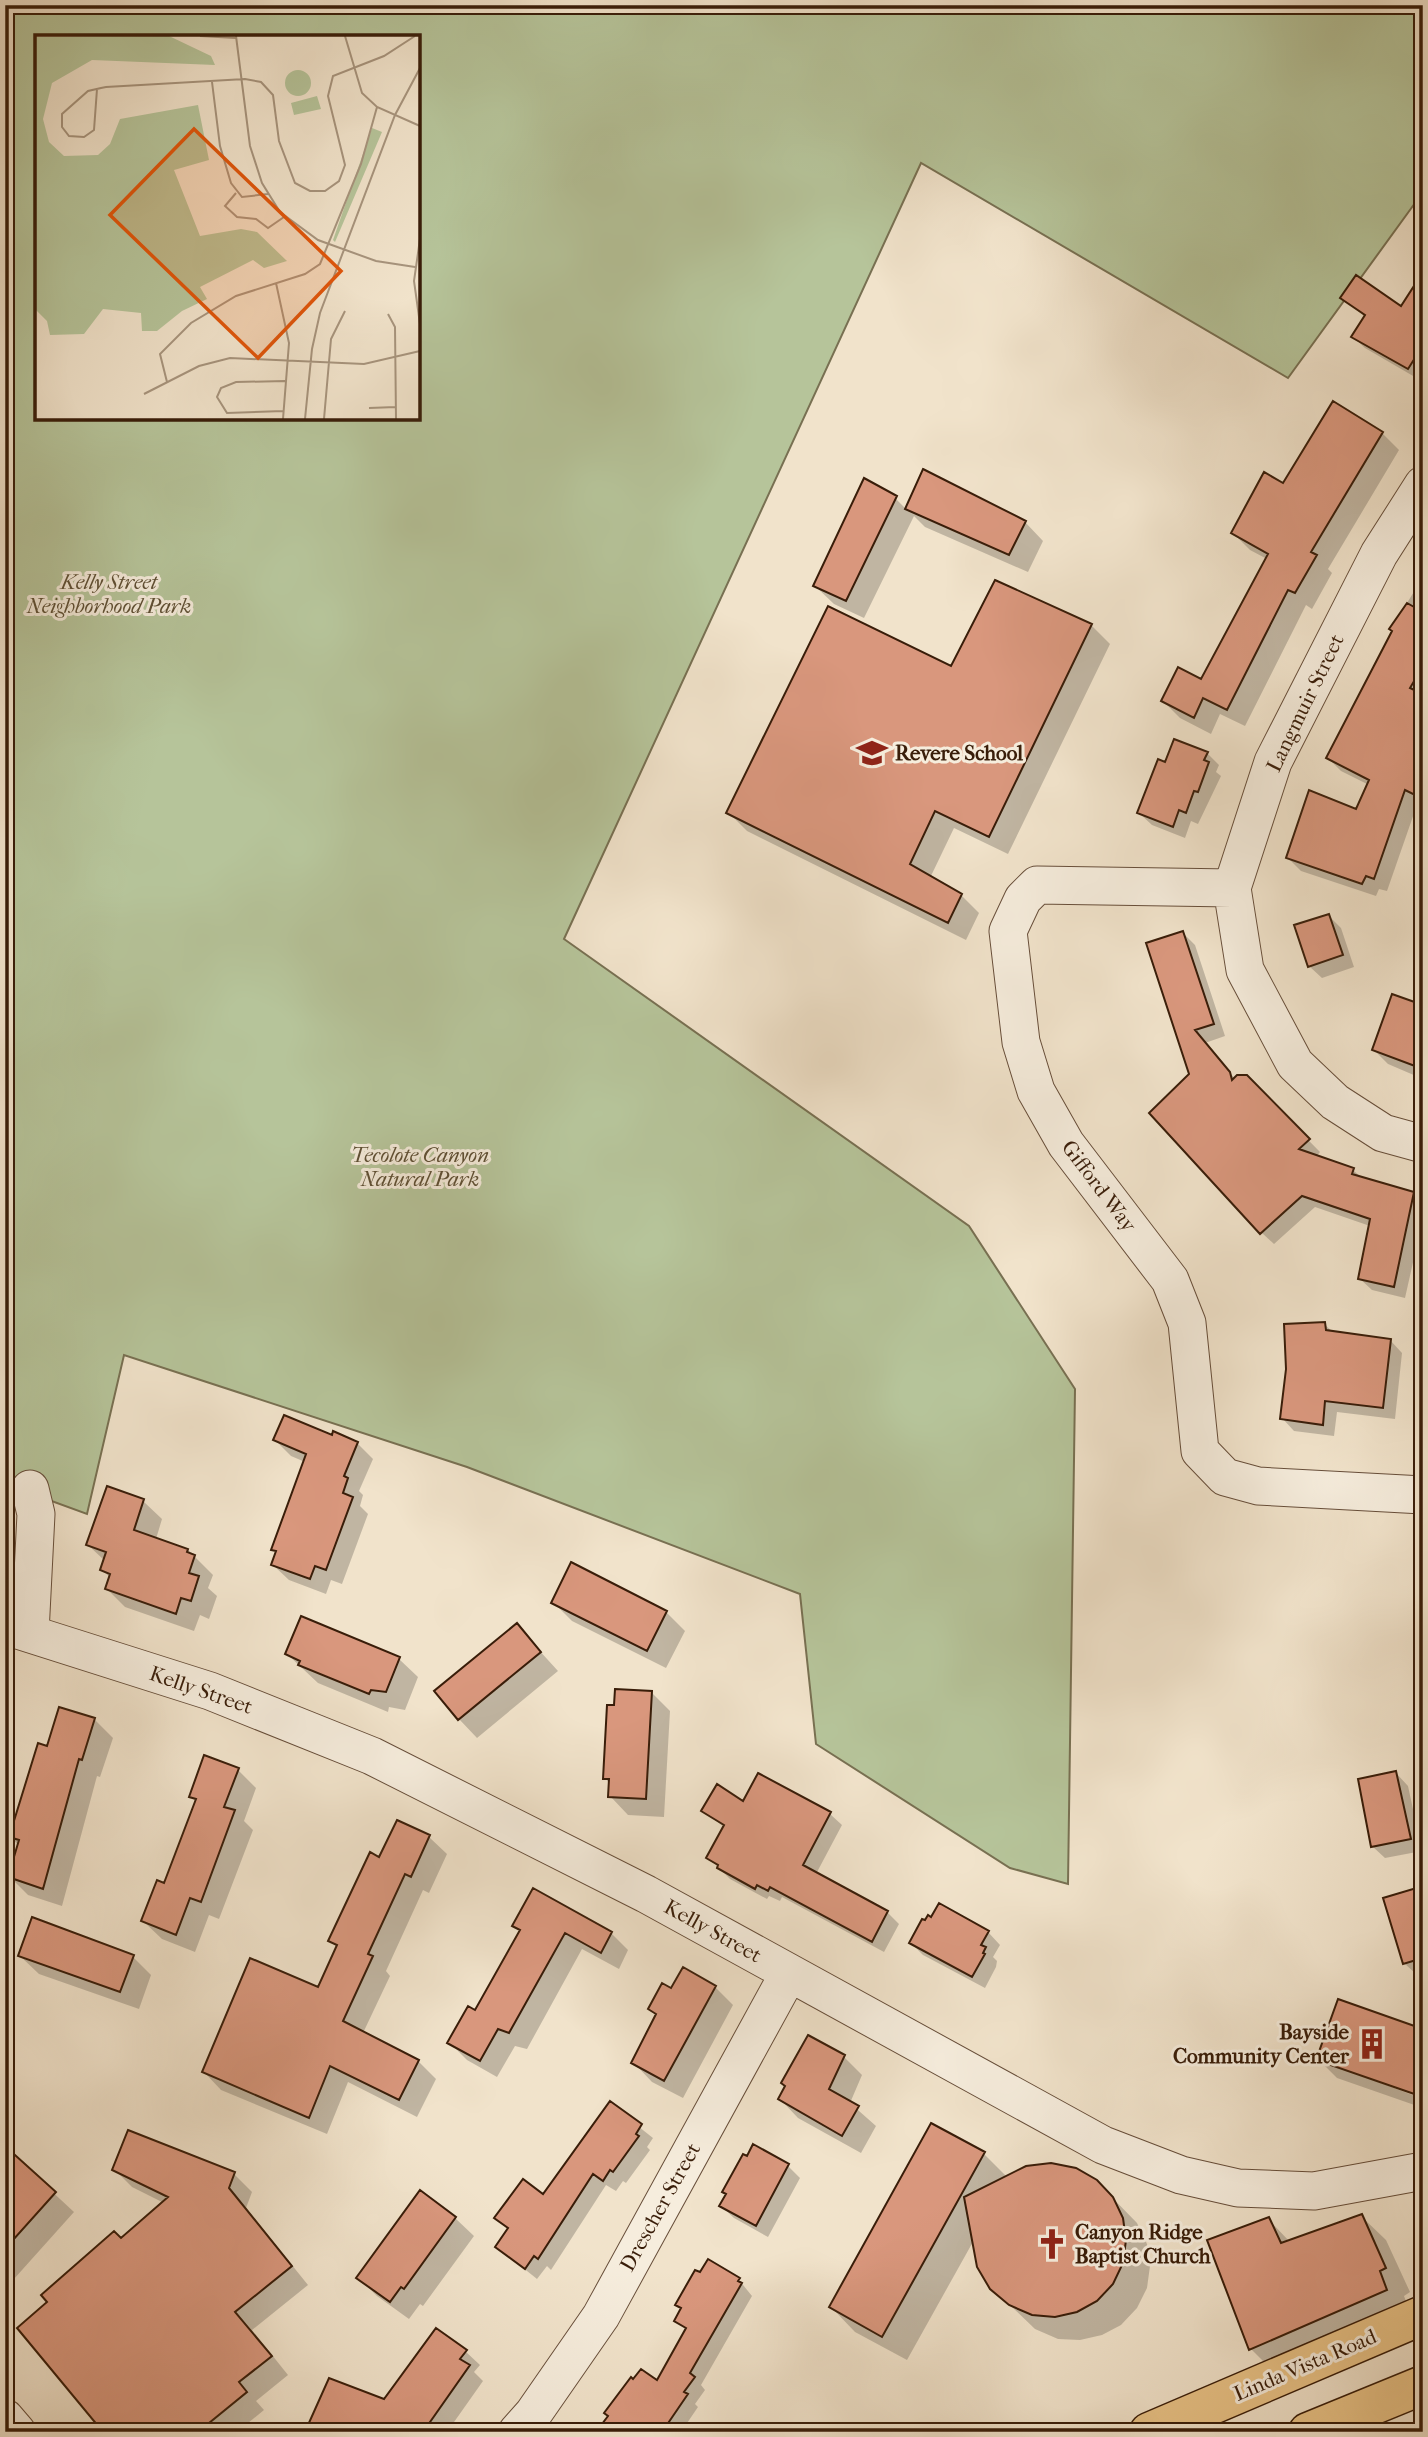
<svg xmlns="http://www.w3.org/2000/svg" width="1428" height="2437" viewBox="0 0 1428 2437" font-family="'IM FELL French Canon',serif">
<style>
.green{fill:#b6c49a;stroke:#787052;stroke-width:2;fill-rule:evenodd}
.shadow{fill:#0003}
.building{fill:#d9977d;stroke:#391d09;stroke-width:2}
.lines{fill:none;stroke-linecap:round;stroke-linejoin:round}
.minor-casing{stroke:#674e3a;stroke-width:39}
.primary-casing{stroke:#391d09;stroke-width:41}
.minor{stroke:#f6eddd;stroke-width:37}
.primary{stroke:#e8c286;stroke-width:38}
.labels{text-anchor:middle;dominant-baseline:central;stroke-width:6;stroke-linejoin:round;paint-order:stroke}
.park-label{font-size:21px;font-style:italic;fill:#5e4f34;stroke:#f6eddd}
.street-label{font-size:21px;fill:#391d09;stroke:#f6eddd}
.poi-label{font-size:21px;font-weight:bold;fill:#391d09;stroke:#f6eddd;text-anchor:start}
.inset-road{fill:none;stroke:#a7947d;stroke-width:2}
.view{fill:#df560c;fill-opacity:0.15;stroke:#df560c;stroke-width:3.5}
.inset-edge{fill:none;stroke:#391d09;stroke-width:3.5}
</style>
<rect width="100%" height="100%" fill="#f1e3cb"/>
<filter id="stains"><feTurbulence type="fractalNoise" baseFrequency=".00286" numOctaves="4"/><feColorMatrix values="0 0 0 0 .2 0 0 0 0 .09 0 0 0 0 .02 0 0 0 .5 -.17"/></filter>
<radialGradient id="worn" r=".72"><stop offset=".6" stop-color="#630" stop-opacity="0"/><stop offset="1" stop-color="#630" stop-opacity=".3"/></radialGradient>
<path class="green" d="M5,5H1423V192L1288,378L921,163L564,939L969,1226L1075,1389L1068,1884L1010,1868L816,1744L800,1594L467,1467L124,1355L87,1514L5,1484ZM37,37H418V418H37Z"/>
<path class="shadow" d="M1342,298L1402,309L1423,299V375L1420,380L1365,348L1353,337L1365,317Z
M1382,433L1399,450L1328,569L1332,573L1312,609L1306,605L1245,726L1220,714L1211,734L1180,718L1163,701L1202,681L1267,559L1250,550L1233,533L1284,486Z
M895,498L906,509L1025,522L1043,541L1028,572L925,527L914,516L864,618L834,604L815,586Z
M1423,577V804L1418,802L1387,891L1379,889L1376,896L1301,871L1288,858L1357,811L1369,785L1341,771L1328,758L1393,631L1391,629Z
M1091,625L1110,644L1008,854L954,828L930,878L961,895L979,913L966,940L747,831L729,813L952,668Z
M1207,753L1219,765L1216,772L1221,776L1198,824L1191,821L1185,838L1152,825L1139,813L1166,764Z
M1329,916L1341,928L1354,967L1322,978L1309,966Z
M1183,933L1195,945L1225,1036L1205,1043L1235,1079L1246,1077L1320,1152L1316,1157L1353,1170L1363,1179L1413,1194L1423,1203V1218L1405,1298L1372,1290L1359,1278L1370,1226L1315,1207L1274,1244L1262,1233L1191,1074Z
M1423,1007V1079L1388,1064L1374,1050Z
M1324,1324L1334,1333L1390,1340L1402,1353L1395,1419L1337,1412L1334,1436L1294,1431L1282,1418Z
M275,1440L357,1443L373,1459L359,1491L363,1495L360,1506L368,1514L342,1584L331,1580L326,1594L289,1580L273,1565L278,1553L274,1549L305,1462L291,1456Z
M108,1488L143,1501L162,1519L156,1539L188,1550L213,1575L208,1588L217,1596L209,1619L200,1615L194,1631L125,1607L107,1589L111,1578L102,1570L105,1561L88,1545Z
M553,1602L666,1612L685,1631L666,1668L572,1621Z
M517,1626L558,1671L477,1738L459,1719Z
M287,1654L399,1659L418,1677L405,1710L389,1707L388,1712L318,1683Z
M651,1692L670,1711L664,1817L628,1815L610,1796V1784L605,1778L615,1707Z
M61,1709L95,1720L113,1738L100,1777L97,1776L62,1906L28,1895L10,1877L19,1846L11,1837L49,1748Z
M238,1770L256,1788L244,1821L253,1830L219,1919L209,1915L195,1952L162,1939L143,1921L165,1886L196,1802L191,1796Z
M1396,1773L1408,1786L1422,1851L1385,1858L1372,1846Z
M744,1804L830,1814L842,1825L816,1874L887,1912L899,1924L884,1952L782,1897L780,1901L769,1896L767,1899L730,1879L709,1858L725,1828L703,1810Z
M429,1837L447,1854L429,1893L423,1890L386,1971L390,1976L363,2033L418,2061L436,2079L417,2117L348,2082L327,2134L221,2090L204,2072L319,1990L338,1948L330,1941L380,1859Z
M1423,1890V1973L1417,1975L1404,1963Z
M515,1926L611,1933L628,1950L619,1969L582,1949L527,2049L515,2046L497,2077L467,2060L450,2043L476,2013L521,1932Z
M988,1932L1000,1945L993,1957L997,1961L996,1967L985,1988L923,1955L911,1943Z
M20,1956L133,1957L151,1975L139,2009L39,1974Z
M715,1987L733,2005L683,2098L652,2082L634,2063L657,2015L650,2009L672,1990Z
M844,2057L862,2075L850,2103L876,2126L861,2153L798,2118L780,2099Z
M1318,2059L1423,2099V2108L1337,2078Z
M610,2104L653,2138L647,2147L650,2150L626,2183L623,2181L616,2191L606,2185L551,2270L547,2266L537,2279L497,2247L509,2230L497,2218L544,2196Z
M129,2132L234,2174L252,2192L246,2208L308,2285L252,2330L288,2375L256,2401L264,2410L237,2432H105L121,2240L164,2203L132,2187L114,2169Z
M5,2148L74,2212L5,2289Z
M984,2154L1007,2177L1096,2181L1137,2223L1147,2244L1150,2266L1147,2288L1137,2308L1121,2325L1102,2335L1080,2340L1058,2339L1035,2329L991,2287L974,2240L907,2360L855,2332L831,2307Z
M788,2166L800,2178L768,2237L734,2218L721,2206Z
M1361,2216L1386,2240L1410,2292L1404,2296L1411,2314L1275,2373L1251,2349L1268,2219L1290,2242Z
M455,2218L474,2236L423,2306L420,2304L409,2319L377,2296L359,2278Z
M708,2261L739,2280L752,2296L701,2385L705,2390L695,2404L698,2407L681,2432H609L657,2383L687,2331L676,2321L682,2309L678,2305Z
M465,2351L480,2365L474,2372L483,2381L447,2432H312L310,2425L385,2401Z"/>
<path class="building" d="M1423,272V364L1415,358L1408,369L1351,337L1365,315L1340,298L1356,275L1401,306Z
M1333,401L1383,432L1311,552L1317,555L1295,593L1288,590L1227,710L1203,698L1194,718L1161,701L1178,667L1201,679L1268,554L1231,533L1264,472L1283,483Z
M923,469L1026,521L1009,555L905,509Z
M864,478L897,496L846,601L813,586Z
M995,580L1092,624L989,837L935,811L910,864L962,894L948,923L726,813L828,606L951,666Z
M1407,603L1423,612V666L1410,688L1423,694V779L1415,795L1405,790L1374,879L1366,876L1362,884L1286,858L1309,790L1356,809L1369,780L1326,758L1392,631L1389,629Z
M1174,739L1208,752L1204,760L1209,762L1198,792L1194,791L1186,813L1179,810L1173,827L1137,813L1158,759L1165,762Z
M1329,914L1343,955L1308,967L1294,925Z
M1183,931L1214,1024L1195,1030L1230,1072L1232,1080L1237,1075H1247L1310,1139L1299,1149L1354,1168L1352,1174L1414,1192L1394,1287L1358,1279L1370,1219L1302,1196L1260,1234L1149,1113L1189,1074L1146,943Z
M1392,994L1423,1005V1069L1372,1050Z
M1325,1322L1326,1330L1391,1339L1383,1408L1325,1401L1323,1425L1280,1419L1286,1369L1284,1324Z
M284,1415L332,1435L333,1431L358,1442L344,1476L348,1478L343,1493L353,1497L326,1570L315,1566L310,1579L271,1565L276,1551L271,1550L306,1454L273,1440Z
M107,1486L144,1499L134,1530L188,1549L187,1552L195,1555L189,1573L199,1576L191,1601L181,1598L176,1614L105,1589L110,1574L100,1570L106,1552L86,1545Z
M571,1562L667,1611L647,1651L551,1603Z
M301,1616L400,1657L386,1692L371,1690L369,1694L298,1665L300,1661L285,1654Z
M517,1623L541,1652L458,1720L434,1691Z
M615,1689L652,1691L646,1799L608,1797L609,1779H603L607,1705H614Z
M59,1707L95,1718L82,1760L79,1759L43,1889L8,1877L19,1840L9,1837L38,1743L47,1746Z
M204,1755L239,1768L224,1807L235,1810L201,1902L190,1898L176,1935L141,1921L157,1880L164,1883L196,1799L189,1797Z
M1396,1771L1411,1839L1371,1847L1358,1779Z
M758,1773L831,1812L803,1865L888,1911L872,1942L770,1887L768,1891L757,1885L755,1889L717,1868L718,1865L706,1858L724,1825L701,1811L717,1784L743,1801Z
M397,1820L430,1835L411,1877L405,1874L368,1954L373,1956L343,2021L419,2060L399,2100L330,2066L309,2118L202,2072L250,1958L318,1987L337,1945L328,1941L370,1852L379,1857Z
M1423,1886V1958L1403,1964L1383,1898Z
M533,1888L612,1932L601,1953L565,1933L509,2033L498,2029L480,2061L447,2043L468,2006L475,2010L520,1930L512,1926Z
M939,1903L989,1931L981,1945L986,1947L983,1953L985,1954L972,1977L909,1943L922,1919L925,1920L928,1915L931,1917Z
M32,1917L134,1955L120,1992L18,1956Z
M683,1967L716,1986L664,2081L631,2063L656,2014L648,2009L662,1983L671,1988Z
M1338,1999L1423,2029V2097L1316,2060Z
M808,2035L845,2055L829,2089L859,2106L842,2136L778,2099L785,2086L781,2083Z
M610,2101L642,2124L636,2134L639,2136L613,2172L610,2170L603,2181L593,2174L538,2259L534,2256L525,2269L495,2247L508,2228L494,2218L523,2179L543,2194Z
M931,2123L985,2152L882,2337L829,2307Z
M128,2130L235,2172L229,2188L292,2266L235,2312L272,2356L239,2382L247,2392L198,2432H103L17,2328L47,2302L41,2295L114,2231L121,2238L168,2197L112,2170Z
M753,2144L789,2164L756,2226L719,2206L726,2194L722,2192L743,2154L747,2156Z
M5,2146L56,2192L5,2249Z
M1051,2163L1076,2168L1097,2180L1113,2197L1123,2218L1126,2240L1123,2263L1113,2284L1097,2301L1077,2312L1055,2317L1032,2315L1009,2305L990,2289L977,2267L964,2197L1026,2166Z
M420,2190L456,2217L404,2289L401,2287L390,2302L356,2278Z
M1362,2214L1386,2268L1380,2271L1387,2290L1249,2350L1207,2240L1269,2217L1281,2243Z
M708,2259L740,2278L738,2281L742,2283L690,2373L695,2377L684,2392L688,2394L662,2432H596L608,2416L604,2413L631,2377L633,2379L641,2369L657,2380L686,2328L674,2321L681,2308L675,2305L695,2270L700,2272Z
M436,2328L467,2350L460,2359L470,2365L423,2432H323L308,2425L329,2378L384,2399Z"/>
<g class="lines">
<defs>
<path id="minor" d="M1423,485L1379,554L1273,762L1232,888L1245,970L1295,1064L1335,1102L1383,1133L1423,1144
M1232,888L1037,885L1023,899L1008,931L1021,1042L1036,1091L1066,1144L1170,1280L1187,1323L1200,1451L1225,1477L1258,1486L1423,1495
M5,1626L210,1691L372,1756L646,1894L1103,2145L1181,2175L1238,2188L1314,2191L1423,2171
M30,1633L36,1514L30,1489
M5,2418L17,2432
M517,2432L533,2414L601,2316L789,1973"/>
<path id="primary" d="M1149,2432L1423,2315
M1308,2432L1423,2385"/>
</defs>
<use href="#minor" class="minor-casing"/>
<use href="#primary" class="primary-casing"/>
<use href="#minor" class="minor"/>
<use href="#primary" class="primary"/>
</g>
<defs>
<symbol id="school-bare" viewBox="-9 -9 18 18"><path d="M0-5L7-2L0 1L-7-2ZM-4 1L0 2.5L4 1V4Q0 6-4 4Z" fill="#8f2418" stroke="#f6eddd" stroke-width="2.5" paint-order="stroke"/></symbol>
<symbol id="building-bare" viewBox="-9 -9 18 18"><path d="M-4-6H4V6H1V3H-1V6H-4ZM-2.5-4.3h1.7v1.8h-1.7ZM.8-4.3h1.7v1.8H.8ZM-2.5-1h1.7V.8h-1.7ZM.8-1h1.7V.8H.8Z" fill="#8f2418" stroke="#f6eddd" stroke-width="2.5" paint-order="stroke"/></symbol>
<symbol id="church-bare" viewBox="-9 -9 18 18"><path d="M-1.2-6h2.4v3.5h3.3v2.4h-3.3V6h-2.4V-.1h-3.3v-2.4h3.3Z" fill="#8f2418" stroke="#f6eddd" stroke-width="2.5" paint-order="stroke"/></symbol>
</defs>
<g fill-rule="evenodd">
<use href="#school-bare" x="850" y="731" width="44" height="44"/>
<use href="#building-bare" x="1350" y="2022" width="44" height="44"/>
<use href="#church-bare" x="1030" y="2222" width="44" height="44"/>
</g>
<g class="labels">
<g class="park-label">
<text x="109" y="582">Kelly Street<tspan x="109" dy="24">Neighborhood Park</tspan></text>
<text x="420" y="1155">Tecolote Canyon<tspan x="420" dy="24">Natural Park</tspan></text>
</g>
<g class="street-label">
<text transform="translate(1305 703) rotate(-64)">Langmuir Street</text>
<text transform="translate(1099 1186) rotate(53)">Gifford Way</text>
<text transform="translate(201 1690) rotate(19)">Kelly Street</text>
<text transform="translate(713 1931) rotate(29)">Kelly Street</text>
<text transform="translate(660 2207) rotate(-61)">Drescher Street</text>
<text transform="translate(1305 2365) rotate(-23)">Linda Vista Road</text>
</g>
<g class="poi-label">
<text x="895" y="753">Revere School</text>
<text x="1349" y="2032" text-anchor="end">Bayside<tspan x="1349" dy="24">Community Center</tspan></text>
<text x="1075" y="2232">Canyon Ridge<tspan x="1075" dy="24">Baptist Church</tspan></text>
</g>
</g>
<g transform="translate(35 35)">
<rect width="385" height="385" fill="#f1e3cb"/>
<path d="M134,1L176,21L180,30L57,25L17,48L8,84L14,107L29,121L63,120L75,109L85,84L163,70L174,125L139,135L165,201L206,194L222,197L252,226L229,233L218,225L165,252L172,264L147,276L122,296H107L106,278L68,274L49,299L15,300L12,286L0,274V2ZM250 48a13 13 0 1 1 26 0a13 13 0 1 1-26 0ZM282,61L286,74L259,80L256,68ZM337,93L347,97L300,207L298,205Z" fill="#b6c49a"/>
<path class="inset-road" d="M165,1L201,3M201,1L215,111L227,148L245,177L283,205L341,226L380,232M310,1L327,58L342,72L385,91M177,47L185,111L196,148L207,162L233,159M62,54L59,95L49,102L34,101L27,92V79L53,56L66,53L71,52L210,44L226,47L238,60L244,106L260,148L275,156H290L304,146L310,130L293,61L298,41L349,21L380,1M201,158L190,171L202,182L221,184L233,193L249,182M385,204L379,246L385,289M241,248L254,308L248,384M353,279L360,292L361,384M132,347L125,319L156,288L201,261L270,239L285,229L326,129L342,72M109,359L164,331L195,323L329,329L385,316M334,373L361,372M248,376L192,378L182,362L186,353L201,347L250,346M270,384L277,314L285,278L360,80L385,33M289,384L296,304L310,276"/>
<path class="view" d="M159,94L306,236L223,323L75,180Z"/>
<rect width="385" height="385" class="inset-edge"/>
</g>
<rect width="1428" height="2437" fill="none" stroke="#f1e3cb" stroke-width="28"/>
<rect x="7" y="7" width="1414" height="2423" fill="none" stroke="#391d09" stroke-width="3.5"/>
<rect x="14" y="14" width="1400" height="2409" fill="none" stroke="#391d09" stroke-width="2"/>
<rect width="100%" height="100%" filter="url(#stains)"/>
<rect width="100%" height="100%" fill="url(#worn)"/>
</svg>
